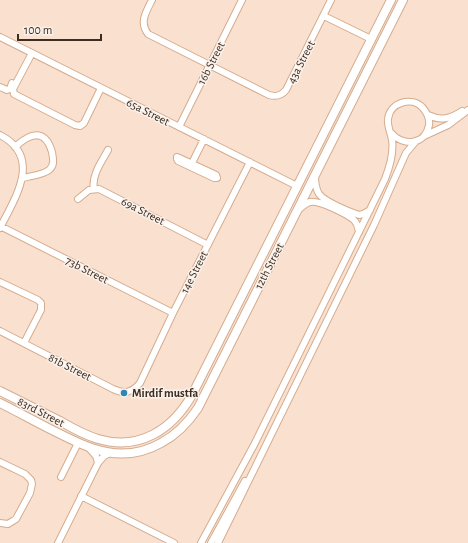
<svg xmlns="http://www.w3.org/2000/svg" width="468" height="543" viewBox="0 0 468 543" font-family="'Alegreya Sans',sans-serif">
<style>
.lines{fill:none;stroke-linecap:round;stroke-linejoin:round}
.minor-casing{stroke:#d5ac8e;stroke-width:8}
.tertiary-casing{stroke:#d5ac8e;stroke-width:10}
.minor{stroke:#fff;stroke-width:6}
.tertiary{stroke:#fff;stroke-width:8}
.poi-dot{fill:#3185b5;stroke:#faf1eb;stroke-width:1.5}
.labels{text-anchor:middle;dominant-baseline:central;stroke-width:3;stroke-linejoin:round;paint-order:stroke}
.street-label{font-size:12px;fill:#3d2d21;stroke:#faf1eb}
.poi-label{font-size:12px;font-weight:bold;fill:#3d2d21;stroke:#faf1eb;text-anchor:start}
</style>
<rect width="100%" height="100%" fill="#fae0ce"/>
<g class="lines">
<defs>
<path id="minor" d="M152,0C146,12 139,22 148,34L269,95C276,97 281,96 286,90L331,0
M324,16L371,39
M0,37L297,186
M32,53L13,89L14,94L75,125L80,126L84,123L101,88
M0,87L7,90L10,89L12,83
M428,115C441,121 450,119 462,111
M179,127L242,0
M0,135C43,157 15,198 0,228
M424,136L448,125L468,110
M15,147C30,133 45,128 52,152C53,159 55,165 49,170C43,175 30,176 23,178
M177,157L216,175L217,178H214L178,161L177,159Z
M192,163L204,139
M315,176C315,182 316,189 319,194C325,202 350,212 359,215L363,214L370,210
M94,189C91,176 102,161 108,150
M78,199L89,190L99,189L208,245
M299,209C303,206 306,203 310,202C319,200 347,214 354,220C358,224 358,228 359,232
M0,226L173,313
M0,282L38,300L41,303V310L24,343
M0,331L113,389C124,394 132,393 140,383L173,313L250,162
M89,448L96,456L98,463
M0,462L25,474L31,480L32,484L30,493L16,519L8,524L0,523
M61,477L78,443
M81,496L174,543
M58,543L98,463L104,456L110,453
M201,543L254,445L385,179C390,166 394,153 392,140C391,133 387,126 388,119C390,102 412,96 423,108C427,113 430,119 429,125C425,146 403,146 391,133
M211,543L245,481
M218,543L374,225L406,153L416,141"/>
<path id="tertiary" d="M0,391C20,401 40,411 60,421C72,428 85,435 98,439C139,451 172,430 192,395L391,0
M0,403C18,412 36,422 54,431C90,449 122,465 161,443C176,435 188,423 198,408L403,0"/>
</defs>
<use href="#minor" class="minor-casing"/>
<use href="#tertiary" class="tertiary-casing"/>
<use href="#minor" class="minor"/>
<use href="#tertiary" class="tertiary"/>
</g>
<circle class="poi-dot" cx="124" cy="393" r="4"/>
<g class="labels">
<g class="street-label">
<text transform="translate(301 62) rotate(-63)">43a Street</text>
<text transform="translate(211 63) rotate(-63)">16b Street</text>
<text transform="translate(148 112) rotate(27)">65a Street</text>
<text transform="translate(143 211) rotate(27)">69a Street</text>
<text transform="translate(269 266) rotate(-63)">12th Street</text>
<text transform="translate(87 270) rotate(27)">73b Street</text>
<text transform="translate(194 272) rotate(-63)">14e Street</text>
<text transform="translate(70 367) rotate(27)">81b Street</text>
<text transform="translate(41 412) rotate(27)">83rd Street</text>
</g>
<g class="poi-label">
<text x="132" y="393">Mirdif mustfa</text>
</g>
</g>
<path d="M18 34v6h83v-6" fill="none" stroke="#3d2d21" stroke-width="2"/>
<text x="24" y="34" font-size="12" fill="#3d2d21" stroke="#faf1eb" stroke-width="3" paint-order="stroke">100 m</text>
</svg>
